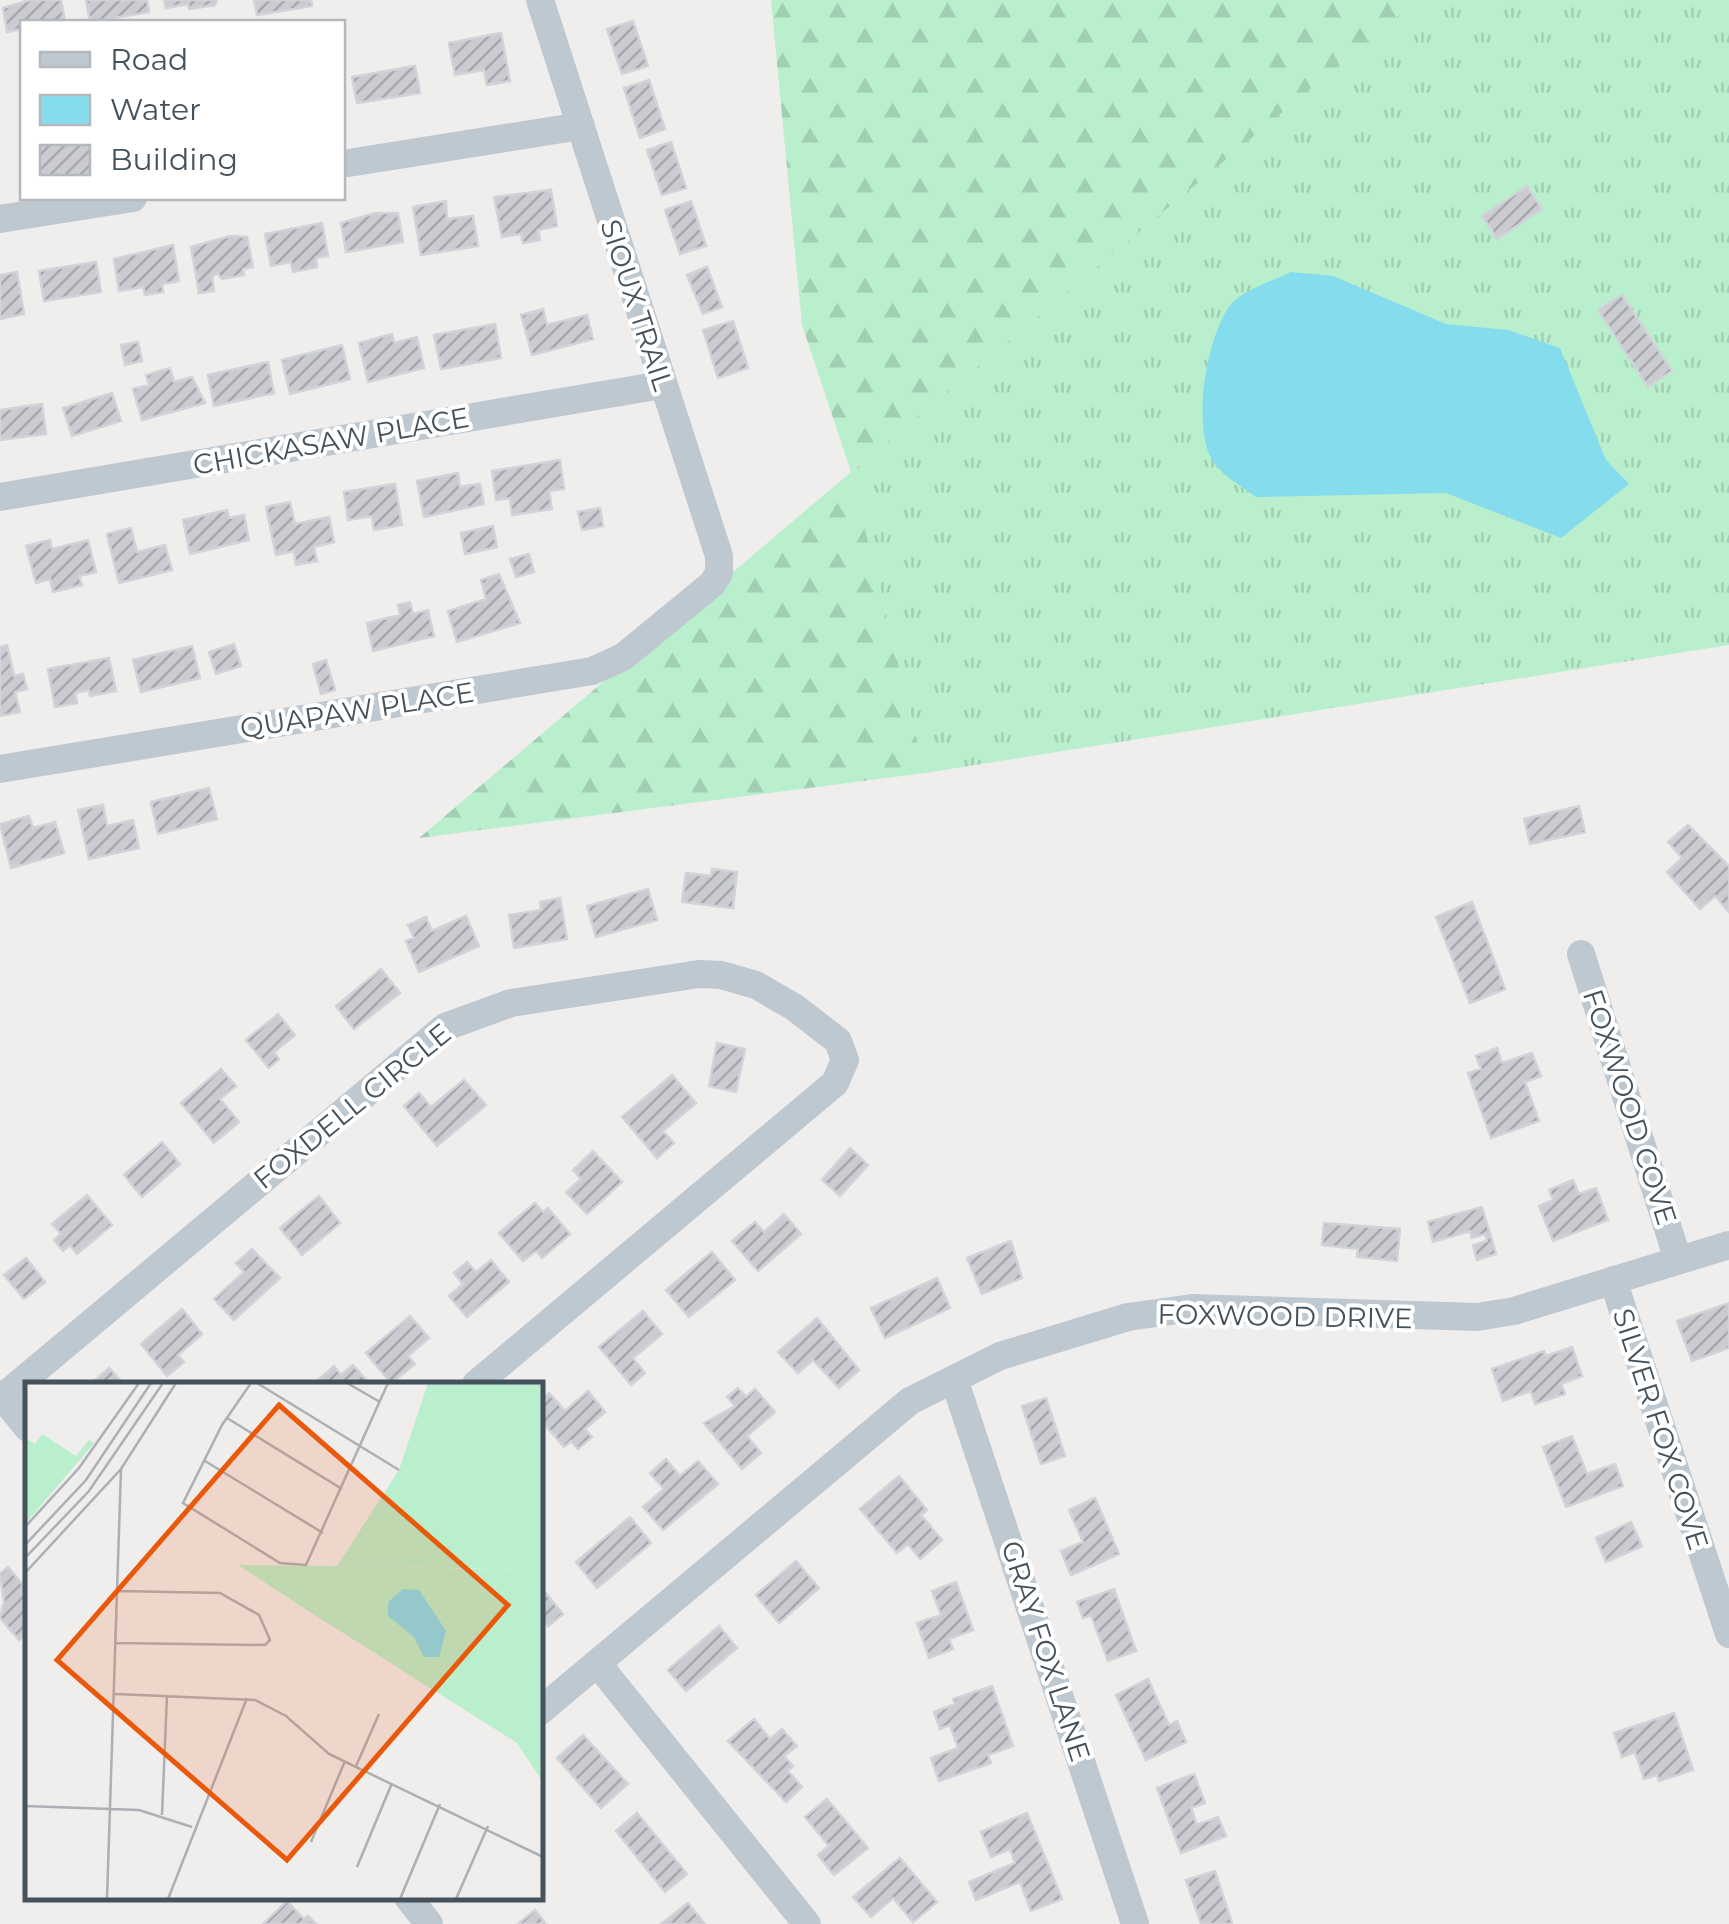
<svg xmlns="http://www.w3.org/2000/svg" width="1729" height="1924" viewBox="0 0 1729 1924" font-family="Montserrat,sans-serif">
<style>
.grass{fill:url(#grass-tufts)}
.forest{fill:url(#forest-firs)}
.water{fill:#85dced}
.building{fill:url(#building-hatch);stroke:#d1d3d9;stroke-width:2.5}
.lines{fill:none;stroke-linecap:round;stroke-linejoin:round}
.minor{stroke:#bdc8d0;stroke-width:28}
.labels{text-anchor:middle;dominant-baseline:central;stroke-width:8;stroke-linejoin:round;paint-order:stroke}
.street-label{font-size:28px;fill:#45515b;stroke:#fff}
.inset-road{fill:none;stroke:#acafb3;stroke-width:2.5}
.view{fill:#e8590c;fill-opacity:0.15;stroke:#e8590c;stroke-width:5}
.inset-edge{fill:none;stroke:#45515b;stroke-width:5}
</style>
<defs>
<pattern id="grass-tufts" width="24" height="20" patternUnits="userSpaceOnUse" patternTransform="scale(2.5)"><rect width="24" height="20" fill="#b9efcc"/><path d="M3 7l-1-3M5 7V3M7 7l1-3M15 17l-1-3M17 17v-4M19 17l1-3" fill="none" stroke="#a0cfb1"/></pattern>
<pattern id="forest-firs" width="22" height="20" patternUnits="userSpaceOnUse" patternTransform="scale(2.5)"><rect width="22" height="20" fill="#b9efcc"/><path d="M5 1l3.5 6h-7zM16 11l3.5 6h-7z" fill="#a0cfb1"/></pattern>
<pattern id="building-hatch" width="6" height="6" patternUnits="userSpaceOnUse" patternTransform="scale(2.5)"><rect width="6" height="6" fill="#caccd2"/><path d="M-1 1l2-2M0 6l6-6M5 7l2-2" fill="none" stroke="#a6a8ad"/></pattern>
</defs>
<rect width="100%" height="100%" fill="#f0eded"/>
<path class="grass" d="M1417,0H1729V645L925,773L851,472Z"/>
<path class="forest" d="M771,0H1417L851,472L925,773L419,838L851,472L802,325Z"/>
<path class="water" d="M1291,272L1333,276L1446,324L1508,330L1560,348L1606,460L1629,484L1561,538L1446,493L1256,497C1243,487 1223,476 1214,463C1190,431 1207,326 1235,300C1249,288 1274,280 1291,272Z"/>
<path class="building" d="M61,0L65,21L22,22V29L7,32L3,8L30,0Z
M86,0H147L149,12L90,22Z
M164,0H217L215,5L189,9L188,4L166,8Z
M254,0H311L312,6L257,15Z
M633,21L648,66L622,74L607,29Z
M501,33L510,81L487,85L484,70L455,75L449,43Z
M415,66L420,93L357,103L352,77Z
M649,80L665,129L640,138L624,88Z
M671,142L686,188L662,195L647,150Z
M1527,186L1542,209L1497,239L1482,216Z
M551,190L557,226L538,230L540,240L523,243L521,234L502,237L494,197Z
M446,201L447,219L473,216L478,246L421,255L413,207Z
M691,201L706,246L680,254L665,210Z
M376,213H398L403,242L346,252L341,223Z
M322,223L328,256L316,258L317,267L293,272L291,262L271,266L265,234Z
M230,236L247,237L253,267L243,269L244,275L222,279L217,273L212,277L214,291L199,293L191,247Z
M173,245L179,281L162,284L163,292L145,295L143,287L119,291L114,259Z
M96,262L101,292L44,301L39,271Z
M707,267L722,307L703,314L687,275Z
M17,272L24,314L0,319V275Z
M1622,295L1672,371L1648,387L1598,310Z
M543,309L547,325L587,315L593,339L532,355L521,315Z
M733,321L748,368L718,378L703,330Z
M495,324L501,358L441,369L434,335Z
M392,334L394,343L417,337L424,368L368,382L359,343Z
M138,342L142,361L125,365L121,345Z
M342,345L350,379L290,394L282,360Z
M268,362L274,393L214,406L208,375Z
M170,368L174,382L192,377L205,403L142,420L133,389L149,385L146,375Z
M112,393L121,421L72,436L63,408Z
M42,404L46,434L0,440V410Z
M560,460L564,489L549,491L552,509L512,515L510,498L496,500L492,471Z
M458,473L460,487L480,484L484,504L424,517L417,481Z
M395,484L402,525L374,530L372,516L348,520L344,492Z
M290,502L295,524L329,517L334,542L314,547L317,561L296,565L294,551L276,555L266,507Z
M600,508L603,526L582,530L578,512Z
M227,510L229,518L244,515L249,540L190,554L183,520Z
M493,526L497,547L465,554L461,533Z
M131,528L137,552L165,545L172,570L119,583L107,534Z
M50,540L52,549L88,540L96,572L79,576L82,585L53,592L50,579L36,583L26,546Z
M529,554L534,572L516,577L510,559Z
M499,574L520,623L457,642L448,611L486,599L481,580Z
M410,602L413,614L428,610L434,636L373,651L367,623L400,615L398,605Z
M234,644L241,666L216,674L209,652Z
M7,645L14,676L23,674L27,689L15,692L20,712L0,716V647Z
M192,646L200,678L141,692L133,660Z
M109,658L116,691L90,696L89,690L75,693L77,703L55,707L48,669Z
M326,660L335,690L321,694L313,664Z
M209,788L217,819L158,834L151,802Z
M103,805L107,826L133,820L139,848L89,859L78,810Z
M1579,806L1585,832L1530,844L1524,819Z
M29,816L33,828L55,822L64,853L11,868L0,824Z
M1688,825L1729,866V912L1715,896L1700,909L1667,872L1682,858L1668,842Z
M712,869L737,872L733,908L682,902L686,873L711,876Z
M648,889L657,920L596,937L587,906Z
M560,898L567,939L514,948L509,915L541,910L540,902Z
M1472,902L1505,989L1470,1003L1436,917Z
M466,916L479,946L419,972L406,941L414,938L408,925L426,917L432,931Z
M381,969L400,993L354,1029L336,1006Z
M278,1014L295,1035L274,1052L279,1059L269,1068L246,1040Z
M717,1043L745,1049L736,1092L709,1086Z
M1497,1048L1502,1063L1532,1053L1541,1076L1525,1082L1539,1121L1491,1138L1468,1073L1481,1069L1476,1056Z
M221,1069L236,1086L220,1099L239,1122L214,1143L181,1103Z
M672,1075L696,1103L663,1131L674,1143L657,1158L622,1117Z
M464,1080L486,1105L437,1146L404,1106L419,1093L431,1107Z
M162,1142L180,1164L142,1197L124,1175Z
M850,1148L868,1165L840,1196L822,1180Z
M593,1151L622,1182L587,1214L566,1192L581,1179L573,1170Z
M1573,1180L1579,1194L1596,1188L1608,1220L1553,1241L1539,1206L1553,1200L1549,1190Z
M87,1195L112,1225L77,1254L70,1245L63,1251L54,1240L61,1234L52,1224Z
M319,1196L340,1223L302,1255L280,1228Z
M535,1203L543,1212L548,1208L570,1234L542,1258L536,1251L523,1261L499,1233Z
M1482,1207L1496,1254L1477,1260L1473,1245L1487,1241L1485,1234L1472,1238L1470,1231L1433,1242L1428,1222Z
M784,1214L801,1234L758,1271L732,1241L755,1222L764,1232Z
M1324,1223L1400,1229L1397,1261L1357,1257L1358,1249L1322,1245Z
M1011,1241L1022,1278L982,1294L967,1258Z
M252,1249L280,1278L234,1320L214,1299L244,1272L236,1263Z
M712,1252L735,1280L689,1317L666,1290Z
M26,1258L45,1282L24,1299L4,1275Z
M491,1260L509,1282L467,1317L449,1296L463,1284L454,1273L467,1262L476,1272Z
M937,1278L950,1308L885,1338L871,1308Z
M1729,1303V1348L1692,1361L1677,1321Z
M182,1309L202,1334L178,1355L184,1362L167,1376L141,1344Z
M643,1311L662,1334L633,1358L645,1373L631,1385L599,1347Z
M410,1316L429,1338L408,1356L415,1364L391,1383L366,1353Z
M817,1318L859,1370L839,1388L813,1360L798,1373L778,1352Z
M1572,1347L1582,1376L1561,1384L1565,1394L1535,1404L1531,1391L1503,1401L1492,1369L1544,1351L1546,1356Z
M353,1365L370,1384H322L319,1379L334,1366L341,1375Z
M109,1368L124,1384L94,1381Z
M738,1388L746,1397L755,1389L775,1412L747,1436L761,1453L742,1469L704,1423L735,1406L727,1397Z
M588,1391L605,1412L585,1429L592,1437L578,1449L571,1441L564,1447L540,1419V1401L549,1393L565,1411Z
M1046,1398L1065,1456L1041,1464L1022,1406Z
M1572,1436L1587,1474L1615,1464L1623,1486L1566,1507L1543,1447Z
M666,1459L680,1476L698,1461L718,1484L663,1530L643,1507L664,1489L650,1473Z
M899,1476L927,1510L921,1515L942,1540L920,1559L908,1544L897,1553L860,1509Z
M1095,1498L1119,1554L1071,1575L1061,1551L1083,1542L1069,1510Z
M630,1517L651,1543L597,1588L576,1562Z
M1631,1522L1642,1546L1606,1562L1596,1538Z
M796,1561L819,1588L779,1623L756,1595Z
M8,1567L24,1586L28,1584V1632L19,1640L0,1618L4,1602L0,1574Z
M956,1582L973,1630L949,1639L953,1649L929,1658L917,1623L941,1615L932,1591Z
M540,1586L563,1614L548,1626L540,1619Z
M1114,1589L1136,1651L1108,1661L1091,1615L1083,1618L1077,1602Z
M719,1626L737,1648L686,1691L668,1670Z
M1148,1679L1169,1725L1177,1721L1186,1742L1146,1760L1116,1695Z
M992,1686L1013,1746L988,1755L991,1763L939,1781L931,1758L958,1748L950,1725L940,1729L934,1712L955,1704L953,1699Z
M1674,1713L1693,1770L1659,1781L1657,1775L1644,1779L1635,1752L1622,1757L1614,1733Z
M754,1719L770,1739L782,1729L797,1746L784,1756L793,1766L788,1771L802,1787L786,1802L728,1741Z
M583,1735L628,1784L601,1808L557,1758Z
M1194,1774L1205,1803L1191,1808L1197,1825L1218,1817L1226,1836L1181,1853L1157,1788Z
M827,1799L868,1848L834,1875L818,1855L829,1846L805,1817Z
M637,1813L687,1874L665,1892L616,1831Z
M1027,1813L1062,1899L1031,1911L1020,1882L976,1900L969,1882L1015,1863L1010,1849L991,1857L981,1832Z
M900,1858L937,1902L913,1922L893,1898L871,1917L853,1897Z
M1215,1871L1232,1923L1230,1924H1201L1186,1880Z
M287,1901L304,1919L308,1916L316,1924H263Z
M688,1903L705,1924H661Z
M535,1910L546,1924H518Z"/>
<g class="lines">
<path class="minor" d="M342,164L581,126
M0,219L133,198
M0,497L662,385
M0,769L592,671L623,657L712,584L719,573V556L540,0
M1581,954L1678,1260
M1613,1280L1729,1634
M954,1379L1135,1924
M0,1394L28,1428
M3,1397L445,1027L511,1003L699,974L721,975L756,985L794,1007L838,1041L845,1060L835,1083L476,1384
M597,1663L807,1924
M540,1711L910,1401L1000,1356L1128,1317L1192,1308L1477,1317L1514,1311L1729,1245
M407,1896L429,1924"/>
</g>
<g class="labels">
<g class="street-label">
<text transform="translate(637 305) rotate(72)">SIOUX TRAIL</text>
<text transform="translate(331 441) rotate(-10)">CHICKASAW PLACE</text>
<text transform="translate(357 710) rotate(-9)">QUAPAW PLACE</text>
<text transform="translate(352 1106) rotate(-39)">FOXDELL CIRCLE</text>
<text transform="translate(1630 1107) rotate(72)">FOXWOOD COVE</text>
<text transform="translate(1285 1316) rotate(1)">FOXWOOD DRIVE</text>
<text transform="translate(1661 1429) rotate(72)">SILVER FOX COVE</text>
<text transform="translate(1046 1651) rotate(72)">GRAY FOX LANE</text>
</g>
</g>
<g transform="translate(25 1382)">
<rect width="518" height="518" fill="#f0eded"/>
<path d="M17,52L51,74L64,58L69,61L0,142V56L10,62ZM312,184L517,188V399L492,361L288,232Z" fill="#b9efcc"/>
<path d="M403,1H517V188L313,184L288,232L213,183L312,184L374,88Z" fill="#b9efcc"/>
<path d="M378,207L394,208L421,249L414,275H399L389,255L363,234V220Z" fill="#85dced"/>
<path class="inset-road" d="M226,1L197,43L158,121L255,181L281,183L363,1M232,1L374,88M322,1L355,20M202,36L317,107M180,79L298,151M0,145L54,86L114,1M0,163L61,98L126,1M0,176L64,109L138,1M0,191L96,87L151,1M91,261L240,263L245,258L234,233L195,211L93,209M90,312L230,318L261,334L304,372L518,475M331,384L354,332M0,424L114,428L167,445M137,433L142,313M286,460L320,379M332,485L367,401M82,517L96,87M143,517L222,316M375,517L415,422M431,517L463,444"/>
<path class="view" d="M254,23L483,223L262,478L32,278Z"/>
<rect width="518" height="518" class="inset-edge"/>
</g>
<rect x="20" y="20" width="325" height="180" fill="#ffffff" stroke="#b5b9bd" stroke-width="2.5"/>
<rect x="40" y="52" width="50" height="15" fill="#bdc8d0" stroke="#b5b9bd" stroke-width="2.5"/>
<text x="110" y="70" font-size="30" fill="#45515b">Road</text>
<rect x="40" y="95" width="50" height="30" fill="#85dced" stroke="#b5b9bd" stroke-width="2.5"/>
<text x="110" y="120" font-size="30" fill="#45515b">Water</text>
<rect x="40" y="145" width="50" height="30" fill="url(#building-hatch)" stroke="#b5b9bd" stroke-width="2.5"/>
<text x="110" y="170" font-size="30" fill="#45515b">Building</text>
</svg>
